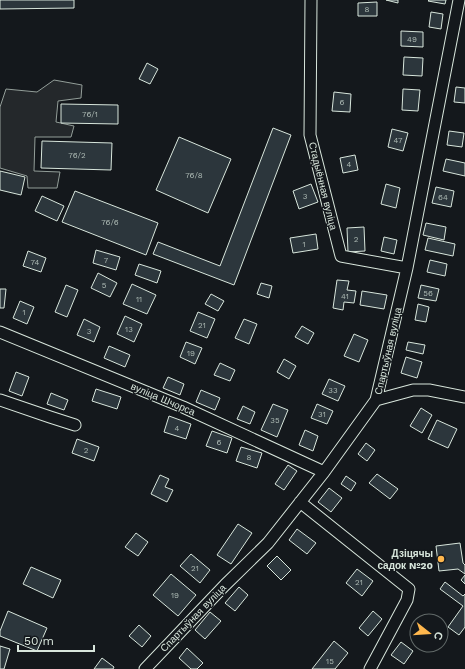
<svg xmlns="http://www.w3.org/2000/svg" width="465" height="669" viewBox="0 0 465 669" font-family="'Work Sans',sans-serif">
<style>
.parking{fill:#24282b;stroke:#939e99}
.building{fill:#2c363c;stroke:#d8e6dc}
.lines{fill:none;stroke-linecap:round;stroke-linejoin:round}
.minor-casing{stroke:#d8e6dc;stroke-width:13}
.minor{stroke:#14181c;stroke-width:11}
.poi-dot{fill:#ffb74d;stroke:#14181c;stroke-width:1.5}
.labels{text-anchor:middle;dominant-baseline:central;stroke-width:3;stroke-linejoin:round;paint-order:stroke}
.number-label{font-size:8px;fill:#adbab4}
.street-label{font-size:10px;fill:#d8e6dc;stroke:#14181c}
.poi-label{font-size:10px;font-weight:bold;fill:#d8e6dc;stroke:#14181c;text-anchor:end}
</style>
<rect width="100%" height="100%" fill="#14181c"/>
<path class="parking" d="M54,80L82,85L81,98L58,101L56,122L74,126L71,137H35L34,171L60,172L57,188H28L27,176L0,168V107L6,89L37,92Z"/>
<path class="building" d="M0,0H74V8L0,9Z
M386,0H398V3Z
M429,0H446L445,4L428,1Z
M377,2V16H358V3Z
M431,12L443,14L441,29L429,27Z
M401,31L423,32V47L401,46Z
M404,57L423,58L422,76L403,75Z
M147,63L158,69L150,84L139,79Z
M456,87L465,88V103L454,102Z
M403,89L420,90L418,111L402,110Z
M334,92L351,94L350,112L332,111Z
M61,104L118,105V124L61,123Z
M273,128L291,135L234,285L153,254L158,242L220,266Z
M392,129L408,133L403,151L388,147Z
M449,131L464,133L462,147L447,145Z
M179,137L231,159L208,213L156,190Z
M42,141L112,143L111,170L41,168Z
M355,155L358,170L343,173L340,158Z
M446,159L465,163V176L443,171Z
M0,171L25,177L21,195L0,190Z
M311,184L318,202L299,209L293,191Z
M386,184L400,188L396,208L381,204Z
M436,187L454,191L451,207L432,203Z
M75,191L158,223L146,255L62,222Z
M42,196L64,206L57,221L35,211Z
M426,223L446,227L444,240L423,235Z
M364,227L365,251L348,252L347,228Z
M316,234L318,249L293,253L290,238Z
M384,237L397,240L394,254L381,251Z
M428,238L455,244L453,256L425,250Z
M96,250L120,257L116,270L93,263Z
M28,251L46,258L41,272L23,266Z
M430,260L447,264L445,276L427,272Z
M139,264L161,271L157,283L135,275Z
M98,273L117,283L110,297L91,288Z
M337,280L349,281L347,290L356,291L354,303L344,302L343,310L333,308Z
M261,283L272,286L269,298L257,294Z
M132,284L156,295L147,314L123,304Z
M66,285L78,290L67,317L55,312Z
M421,285L439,289L436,301L418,298Z
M0,289H6L4,308H0Z
M362,291L387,295L384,309L360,305Z
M211,294L224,301L218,311L205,304Z
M20,301L34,307L27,324L13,318Z
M418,304L429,307L426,322L415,320Z
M198,312L215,319L207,338L190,331Z
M125,316L142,324L134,342L117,334Z
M84,319L100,327L94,342L77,335Z
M244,319L257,324L249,344L235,338Z
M302,326L314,333L308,344L295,337Z
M354,334L368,340L359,362L344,356Z
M186,342L202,348L195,364L180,357Z
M408,342L425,345L423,354L406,350Z
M109,346L130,355L125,367L104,358Z
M406,357L422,362L417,378L401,373Z
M284,359L296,366L289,379L277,372Z
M220,363L235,370L230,381L214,375Z
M16,372L29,377L22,396L9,391Z
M168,377L184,384L180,395L163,388Z
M329,379L345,386L338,401L322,394Z
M96,389L121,397L117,409L92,401Z
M201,390L220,398L215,410L196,402Z
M51,393L68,400L64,410L47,404Z
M273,404L288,410L277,437L261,430Z
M317,404L333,411L327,424L311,418Z
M243,406L255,412L250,424L237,419Z
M421,408L432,415L422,433L410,426Z
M169,416L191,424L186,439L164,432Z
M437,420L457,429L448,448L428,439Z
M305,430L318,436L313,451L299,445Z
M212,431L232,438L227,453L206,446Z
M77,439L99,447L94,461L72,453Z
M366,443L375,450L367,461L358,454Z
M241,447L262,453L257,468L236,461Z
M288,465L297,471L284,490L275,484Z
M377,474L398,489L390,499L369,483Z
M160,475L169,479L165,487L173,490L167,502L151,494Z
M346,476L356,483L351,491L341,484Z
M329,488L342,498L331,512L318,502Z
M238,524L252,533L231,564L217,555Z
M297,529L316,543L307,554L289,540Z
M136,533L148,542L138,556L125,547Z
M460,543L463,563L465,565V574L458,569L439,571L436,546Z
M191,554L210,570L200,583L180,566Z
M277,556L291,570L281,580L267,566Z
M31,567L61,580L53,598L23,584Z
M357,569L373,581L362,596L346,583Z
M171,574L196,595L178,616L153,595Z
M465,575V584L461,580Z
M445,582L463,596L465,594V627L459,635L448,627L463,606L440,589Z
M239,587L248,595L235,611L225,603Z
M8,611L47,628L37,651L0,636V631Z
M373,611L382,619L368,636L359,628Z
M210,612L221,621L205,639L195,630Z
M139,625L151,636L142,647L129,636Z
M334,641L348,653L335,669H312Z
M401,642L413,651L404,664L391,655Z
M0,646L10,649L4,669H0Z
M187,648L203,663L197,669H191L179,658Z
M102,658L114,667L113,669H94Z"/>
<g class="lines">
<defs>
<path id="minor" d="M311,0L310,135L341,256L407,268
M0,332L183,407L324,472
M0,400L50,417L75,425
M376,400L413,390H429L465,397
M300,502L409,589L407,600L370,669
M145,669L225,585L268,543L324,472L376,400L407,268L459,0"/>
</defs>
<use href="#minor" class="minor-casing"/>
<use href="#minor" class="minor"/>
</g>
<circle class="poi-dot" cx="441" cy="559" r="4"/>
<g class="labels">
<g class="number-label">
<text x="367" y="9">8</text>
<text x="412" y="39">49</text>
<text x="342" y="102">6</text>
<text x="90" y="114">76/1</text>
<text x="398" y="140">47</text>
<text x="77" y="155">76/2</text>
<text x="349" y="164">4</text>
<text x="194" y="175">76/8</text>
<text x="305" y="196">3</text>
<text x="443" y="197">64</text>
<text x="110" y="222">76/6</text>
<text x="356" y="239">2</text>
<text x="304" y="244">1</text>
<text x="106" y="260">7</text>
<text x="35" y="262">74</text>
<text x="104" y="285">5</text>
<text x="428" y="293">56</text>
<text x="345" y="296">41</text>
<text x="139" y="299">11</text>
<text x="24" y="312">1</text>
<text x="202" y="325">21</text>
<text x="129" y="329">13</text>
<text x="89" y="331">3</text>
<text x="191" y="353">19</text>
<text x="333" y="390">33</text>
<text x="322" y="414">31</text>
<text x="275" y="420">35</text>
<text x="177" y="428">4</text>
<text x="219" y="442">6</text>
<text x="86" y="450">2</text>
<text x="249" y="457">8</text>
<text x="195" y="568">21</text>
<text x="359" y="582">21</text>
<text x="175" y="595">19</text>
<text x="330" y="661">15</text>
</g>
<g class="street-label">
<text transform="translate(323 186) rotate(76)">Стадыённая вуліца</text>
<text transform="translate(388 351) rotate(-77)">Спартыўная вуліца</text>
<text transform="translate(163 399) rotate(23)">вуліца Шчорса</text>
<text transform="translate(193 618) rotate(-46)">Спартыўная вуліца</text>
</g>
<g class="poi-label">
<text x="433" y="553">Дзіцячы<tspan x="433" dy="12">садок №20</tspan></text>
</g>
</g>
<g transform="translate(429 633) rotate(107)"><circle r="19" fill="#14181c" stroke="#626a69"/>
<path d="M0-3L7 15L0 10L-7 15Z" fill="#ffb74d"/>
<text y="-6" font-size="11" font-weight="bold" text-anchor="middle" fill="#d8e6dc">С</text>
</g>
<path d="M18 645v6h76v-6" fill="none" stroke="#d8e6dc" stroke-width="2"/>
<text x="24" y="645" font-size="12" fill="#d8e6dc" stroke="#14181c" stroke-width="3" paint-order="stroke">50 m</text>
</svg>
